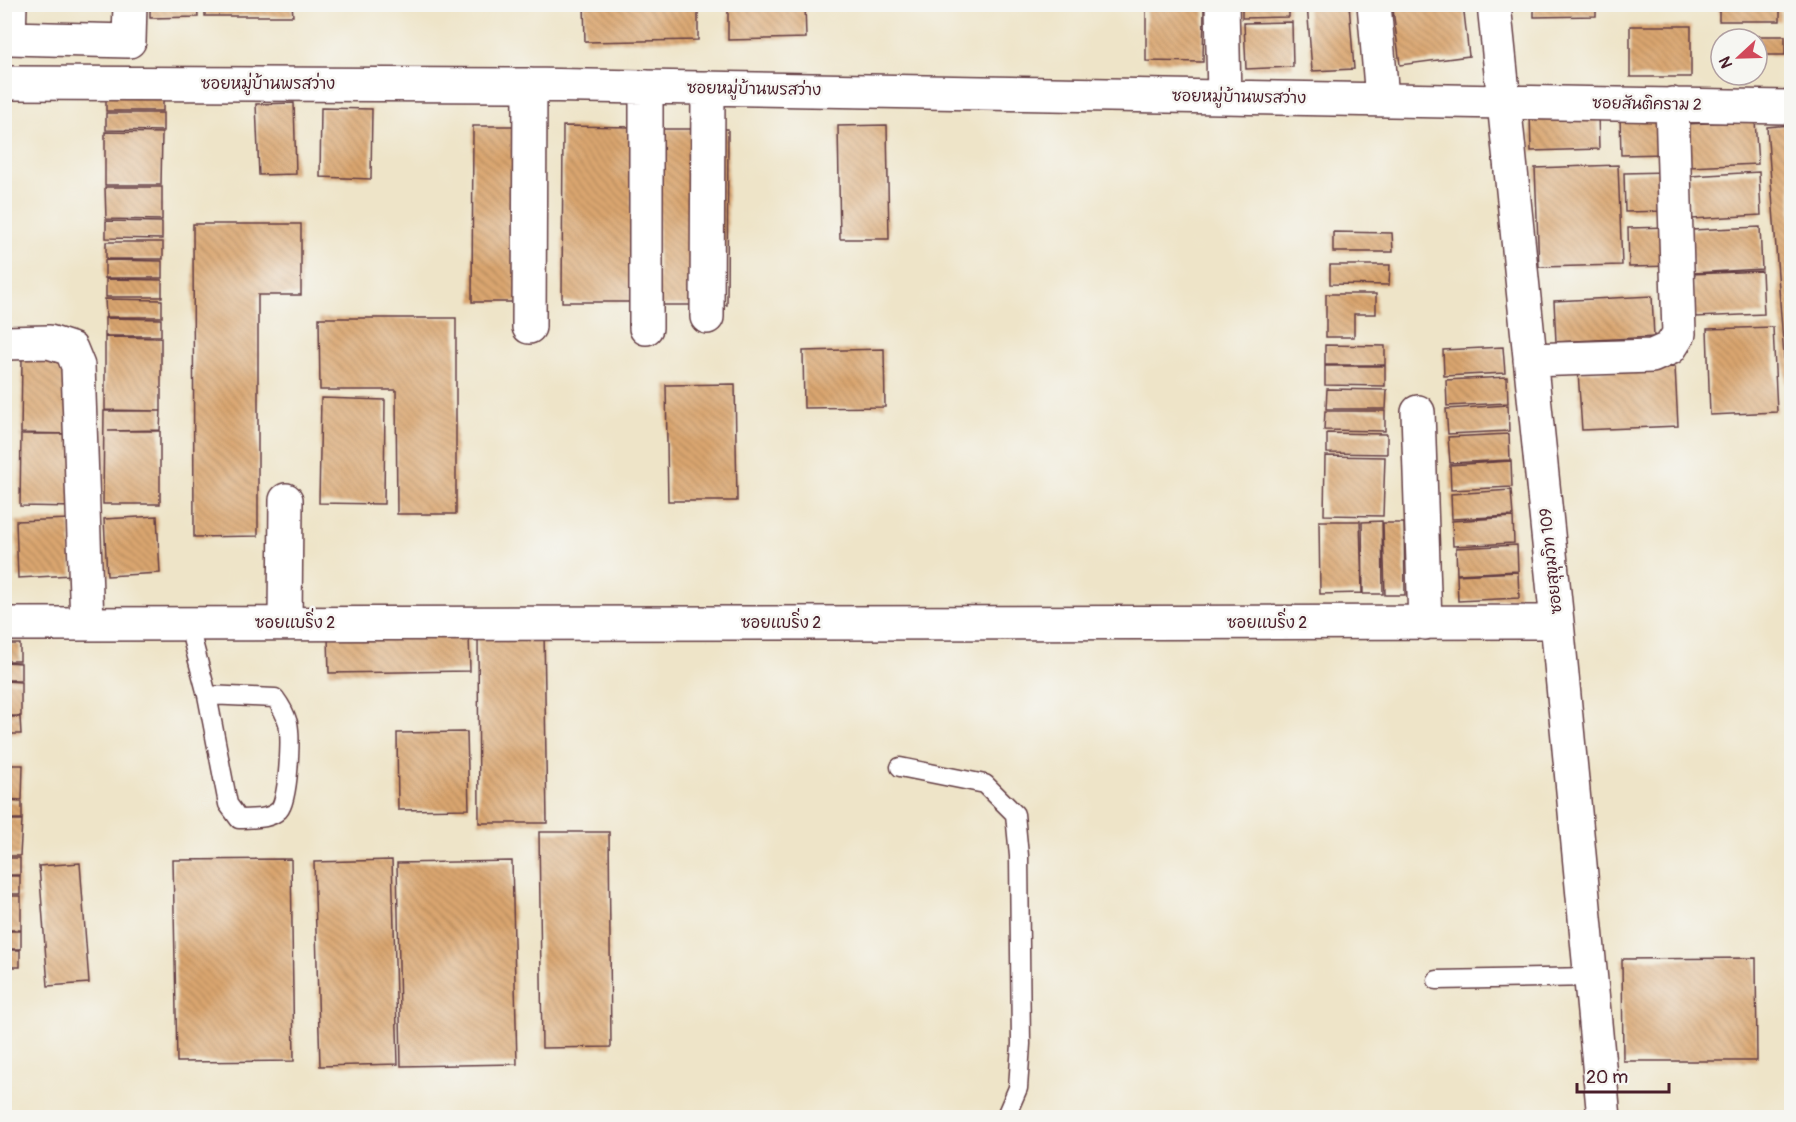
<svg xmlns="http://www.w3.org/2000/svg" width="1796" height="1122" viewBox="0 0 1796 1122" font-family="Pangolin,'Playpen Sans Thai',sans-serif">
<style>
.building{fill:url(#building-back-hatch)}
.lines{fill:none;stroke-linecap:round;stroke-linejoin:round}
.lane-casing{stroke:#633d43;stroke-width:21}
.street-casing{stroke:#633d43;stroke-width:36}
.lane{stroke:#fff;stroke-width:18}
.street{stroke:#fff;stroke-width:33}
.labels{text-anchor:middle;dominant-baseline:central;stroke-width:5;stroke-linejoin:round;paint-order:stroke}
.street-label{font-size:16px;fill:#4a1f2b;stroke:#f6f6f2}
</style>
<defs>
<pattern id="building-back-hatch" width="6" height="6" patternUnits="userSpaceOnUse" patternTransform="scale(1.5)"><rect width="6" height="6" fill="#daa66f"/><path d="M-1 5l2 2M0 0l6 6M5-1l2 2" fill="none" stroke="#b3875b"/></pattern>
</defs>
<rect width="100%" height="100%" fill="#f6f6f2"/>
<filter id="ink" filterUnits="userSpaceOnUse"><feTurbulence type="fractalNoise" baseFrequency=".0167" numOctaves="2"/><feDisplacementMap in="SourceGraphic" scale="12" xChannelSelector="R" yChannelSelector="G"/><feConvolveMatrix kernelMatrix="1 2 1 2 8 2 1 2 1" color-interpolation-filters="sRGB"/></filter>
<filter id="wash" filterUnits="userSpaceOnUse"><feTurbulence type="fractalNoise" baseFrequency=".008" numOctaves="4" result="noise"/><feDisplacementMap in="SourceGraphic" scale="24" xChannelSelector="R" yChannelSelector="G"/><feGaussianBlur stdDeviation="1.35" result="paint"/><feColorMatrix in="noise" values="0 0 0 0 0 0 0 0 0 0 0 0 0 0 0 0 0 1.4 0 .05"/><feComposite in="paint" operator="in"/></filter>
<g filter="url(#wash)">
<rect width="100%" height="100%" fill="#eee4c8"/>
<g id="blocks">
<path class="building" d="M150,4H197L198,17L150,18Z
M205,4H292L293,16H205Z
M584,4H698V40L585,42Z
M728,4H805L806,38L728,40Z
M1242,4H1289V17L1242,18Z
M1307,4H1349L1354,69L1312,71Z
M1395,4H1463L1469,56L1400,65L1393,9L1396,8Z
M1534,4H1596V16L1534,17Z
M1719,4H1780V21H1719Z
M1146,7H1204L1203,62L1146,61Z
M1292,22L1293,67L1246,69L1244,23Z
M1630,26H1691V77H1630Z
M1725,36H1785V55H1757V39H1725Z
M106,93L163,94V111H106Z
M294,103L296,174L259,175L256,104Z
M321,108L372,109L371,179L320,177Z
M1598,111L1599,149L1531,151L1530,112Z
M106,113H163V131L106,130Z
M1663,115L1664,154L1621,155L1620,116Z
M1755,121L1758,164L1689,167L1686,124Z
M887,125L889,239H840L838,126Z
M1791,125V383H1786L1767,127Z
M473,126H541V302H472Z
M563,126L632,127L631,302H562Z
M659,129H728L727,305H658Z
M105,132L162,133L161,185H105Z
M1618,165L1622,265L1539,267L1535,168Z
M1667,172L1668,211L1625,212L1624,173Z
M1759,172L1761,215L1692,219L1690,176Z
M105,187H162V220L106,219Z
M106,221L162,222V239L106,238Z
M193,224H301V295H258V536L194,537Z
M1671,227L1672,266L1629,267L1628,228Z
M1760,227L1762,269L1693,273L1691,230Z
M1333,232L1392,233L1393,252H1333Z
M106,242H163V259H106Z
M105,260L162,261V278H105Z
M1330,265H1390L1389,285L1330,284Z
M1762,271L1764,314L1695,317L1692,274Z
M106,279L162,280V297H106Z
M1326,294H1376V314H1354V337H1326Z
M1652,296L1654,337L1556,342L1554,301Z
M105,299L162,300V317H106Z
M105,318L161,319V336H105Z
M319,318H456V514H397L396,390H320Z
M1773,327L1777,412L1710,415L1707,329Z
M105,337L161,338V411L105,410Z
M1325,345L1385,346V365H1325Z
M1503,347L1505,373L1444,376L1443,350Z
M884,349L885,407L804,408L803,351Z
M22,357L73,359L77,507L20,506L21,434H73L21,433Z
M1325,366H1385V386L1325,385Z
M1675,367L1678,426L1582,430L1578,372Z
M1507,377L1508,403L1447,406L1446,380Z
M735,384L737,501H668L666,385Z
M1327,389L1387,390L1386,409H1326Z
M321,398L385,400L384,504L319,503Z
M1508,405L1509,431L1448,434L1446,409Z
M104,411H161L160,430L108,431H160V504H103Z
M1325,411H1385V431L1324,430Z
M1327,433L1387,434V454L1327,453Z
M1509,434L1510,460L1450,463L1448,437Z
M1325,456L1385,457L1383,516L1324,515Z
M1511,461L1512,487L1451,490L1450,465Z
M1511,490L1513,516L1452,519L1451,494Z
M157,516L160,573L107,576L104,519Z
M1513,517L1514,543L1453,546L1452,521Z
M70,519L72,575L18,578L16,521Z
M1319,521H1360L1362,593L1320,594Z
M1382,521L1383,594H1363L1362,522Z
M1383,523H1404L1405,595H1385Z
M1517,545L1518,571L1457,574L1456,548Z
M1518,572L1519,598L1458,601L1457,575Z
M544,631L547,823H479L478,632Z
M469,633L470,671L329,673L328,636Z
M4,644H20V661H4Z
M4,662L21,663V680H4Z
M4,681L21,682V716H4Z
M4,717H20L21,734H4Z
M467,732L469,809L398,810L397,733Z
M4,765H23L22,800L4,799Z
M4,801L22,802V819H4Z
M4,820H22L20,856H4Z
M539,832H609L611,1047L542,1048Z
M4,858H20V875H4Z
M291,859L294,1061L177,1062L173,860Z
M392,860L398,1064L320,1066L314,862Z
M512,861L517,1064L401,1066L397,863Z
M80,863L89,983L48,986L39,866Z
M4,876H20V894H4Z
M4,896H21V930H4Z
M4,931H21V949H4Z
M4,950H20V967H4Z
M1756,958L1757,1061H1623L1622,959Z"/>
</g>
</g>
<g filter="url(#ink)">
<use href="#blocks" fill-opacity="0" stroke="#633d43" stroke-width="1.5"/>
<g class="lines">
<defs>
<path id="lane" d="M188,623L207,695L228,804L239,819C253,818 269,820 279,810C289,799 291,737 288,723C285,713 281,706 275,698L207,695
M900,767L985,784L1015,814L1019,856L1021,1044L1018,1088L1005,1118
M1437,980L1591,977"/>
<path id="street" d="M10,4L9,38L129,41L130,4
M1222,4L1224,97
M1374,4L1382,99
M1494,4L1557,622L1604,1118
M4,83L530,85L1792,107
M646,87V328
M707,317L708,88
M529,327L530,85
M4,343L49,342L71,349L78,366L87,623
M1530,360L1652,356L1670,348L1679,334L1672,104
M1418,412L1425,623
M285,623L286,500
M4,624L1557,622"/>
</defs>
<use href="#lane" class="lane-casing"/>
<use href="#street" class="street-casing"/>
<use href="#lane" class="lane"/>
<use href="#street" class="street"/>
</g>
</g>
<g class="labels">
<g class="street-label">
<text x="268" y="84">ซอยหมู่บ้านพรสว่าง</text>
<text transform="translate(754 89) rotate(1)">ซอยหมู่บ้านพรสว่าง</text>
<text transform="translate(1239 97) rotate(1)">ซอยหมู่บ้านพรสว่าง</text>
<text transform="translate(1647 104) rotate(1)">ซอยสันติคราม 2</text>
<text transform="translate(1551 561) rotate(-96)">ซอยสุขุมวิท 109</text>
<text x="295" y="623">ซอยแบริ่ง 2</text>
<text x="781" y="623">ซอยแบริ่ง 2</text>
<text x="1267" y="623">ซอยแบริ่ง 2</text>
</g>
</g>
<rect width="1796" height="1122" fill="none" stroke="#f6f6f2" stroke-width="24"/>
<g transform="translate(1739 57) rotate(248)"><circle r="28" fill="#f6f6f2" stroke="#b1a0a2" stroke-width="1.5"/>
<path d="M0-4.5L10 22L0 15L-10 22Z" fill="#d1495b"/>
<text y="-9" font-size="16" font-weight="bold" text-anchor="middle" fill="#4a1f2b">N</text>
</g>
<path d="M1577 1083v9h92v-9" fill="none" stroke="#4a1f2b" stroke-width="3"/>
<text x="1586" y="1083" font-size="18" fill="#4a1f2b" stroke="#f6f6f2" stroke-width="4.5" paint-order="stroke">20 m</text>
</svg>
